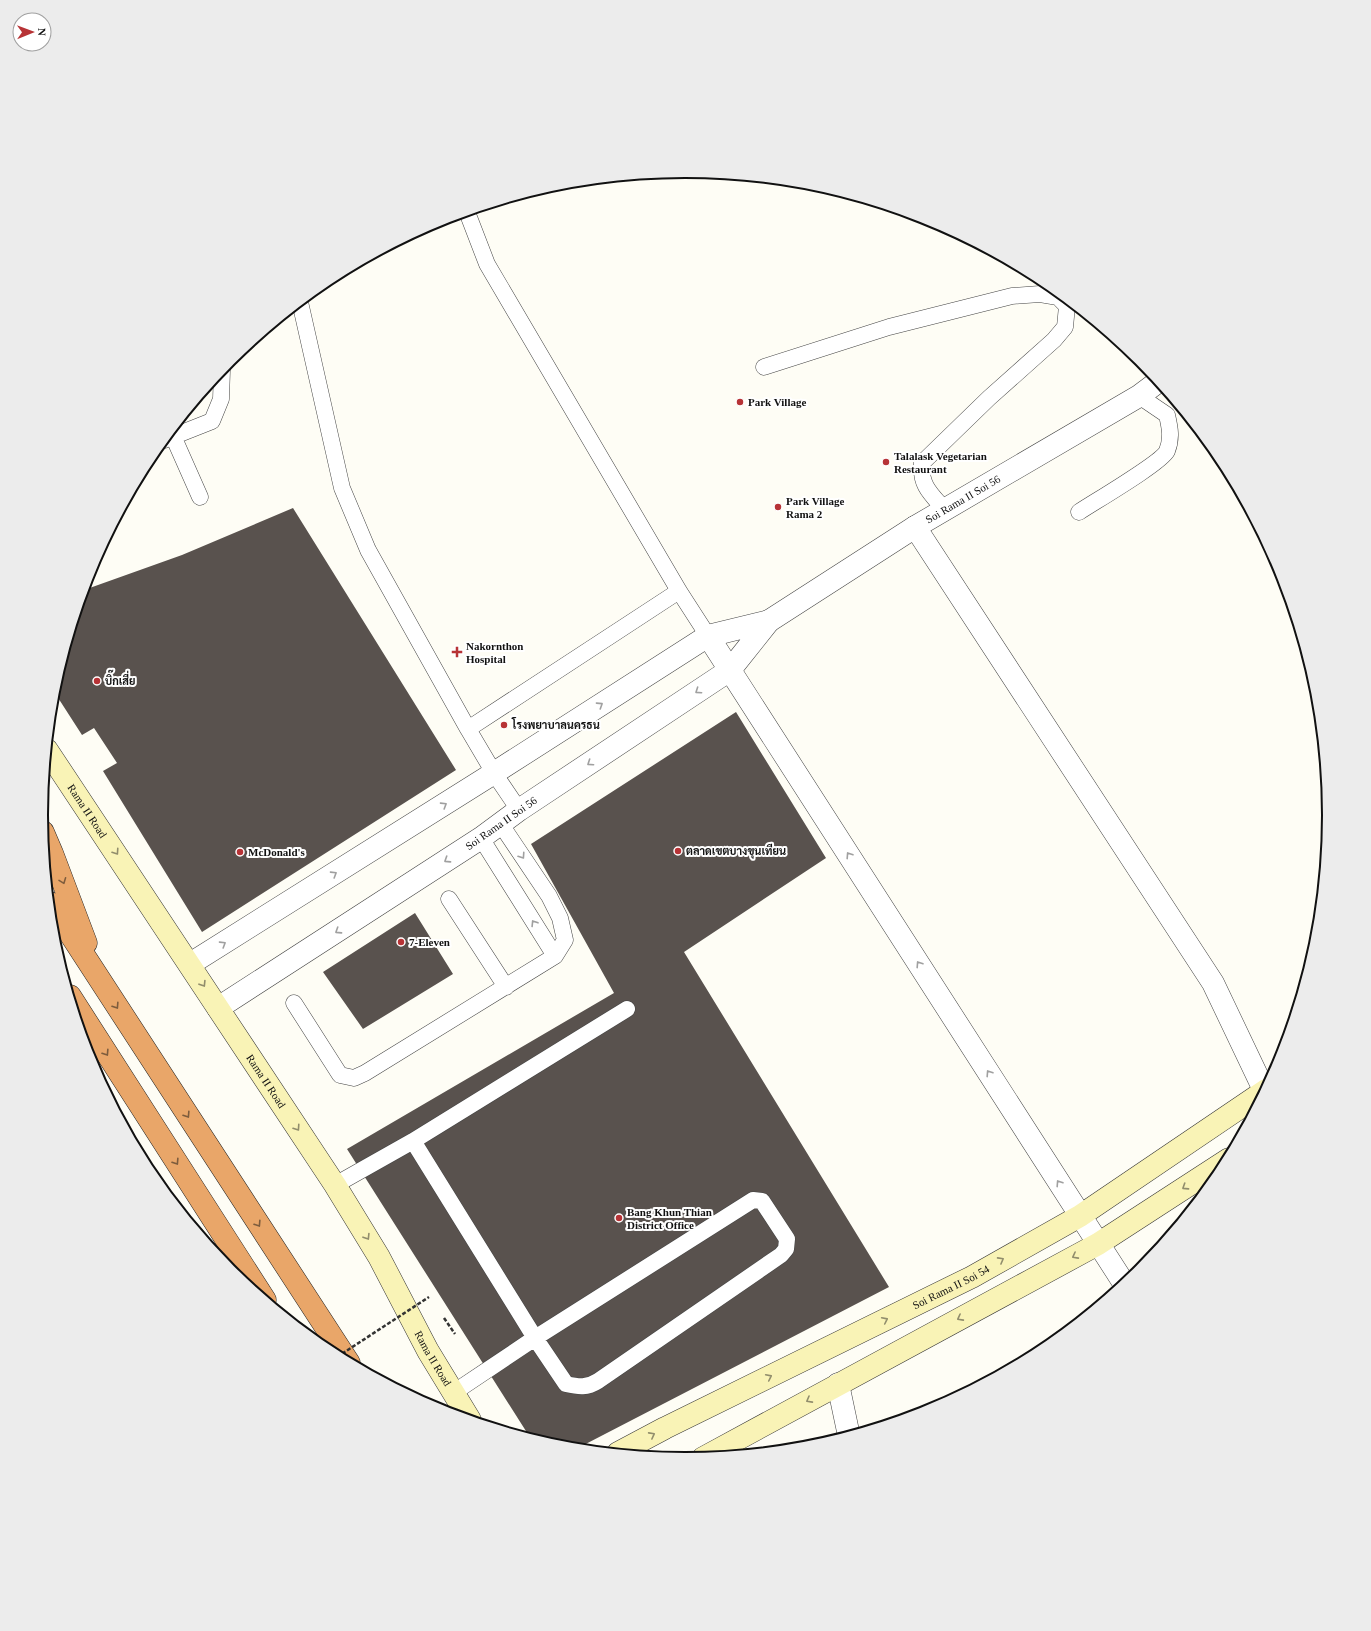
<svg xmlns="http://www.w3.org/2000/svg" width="1371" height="1631" viewBox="0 0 1371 1631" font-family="'Times New Roman',Sarabun,serif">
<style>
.building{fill:#59524e}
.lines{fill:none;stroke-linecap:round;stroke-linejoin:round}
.lane-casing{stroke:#444;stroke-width:17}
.street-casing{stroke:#444;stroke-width:23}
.secondary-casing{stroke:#333;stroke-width:23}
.highway-casing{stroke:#222;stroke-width:23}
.path{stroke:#333;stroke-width:2.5;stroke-dasharray:4 2;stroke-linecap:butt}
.lane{stroke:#fff;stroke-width:16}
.street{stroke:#fff;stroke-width:22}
.secondary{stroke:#f9f3b6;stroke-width:22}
.highway{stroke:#e9a669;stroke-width:22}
.path-bridge{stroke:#333;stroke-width:2.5;stroke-dasharray:4 2;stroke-linecap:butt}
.oneway{stroke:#a0a0a0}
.oneway2{stroke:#918d6c}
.oneway3{stroke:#7d5c3d}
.poi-dot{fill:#b73336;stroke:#fff;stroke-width:1.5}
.labels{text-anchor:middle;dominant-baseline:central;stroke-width:4;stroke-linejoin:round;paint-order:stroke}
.poi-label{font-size:11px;font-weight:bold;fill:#111;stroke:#fff;text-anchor:start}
.street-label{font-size:11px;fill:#111;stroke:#fff}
.rim{fill:none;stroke:#111;stroke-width:2}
</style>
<rect width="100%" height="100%" fill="#fefdf5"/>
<path class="building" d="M293,508L456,770L202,932L103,771L117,763L94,728L82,735L53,690L59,672L61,671L60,668L84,590L182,555Z
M736,712L826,858L684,952L889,1287L576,1449L560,1448L531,1439L347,1149L614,993L531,844Z
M415,913L453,974L363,1029L323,972Z"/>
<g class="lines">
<defs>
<path id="lane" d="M467,212L487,264L679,591L708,636
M300,302L342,488L368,550L468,729L494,773L519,810
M764,367L889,327L1012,296L1040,294L1058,297L1067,306L1065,327L1054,340L989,398L922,463C920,486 931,494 945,510
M173,436L200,497
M164,440L212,421L221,399L222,370
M1079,512C1094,502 1161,463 1167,451C1172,438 1170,428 1167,415L1139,396
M468,729L679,591
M481,838L555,956
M449,899L506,987
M294,1003L340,1075L354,1078L365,1073L555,956L565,940L560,918L549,896L500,823
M413,1141L535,1338L566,1384C579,1387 587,1388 598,1381L781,1255L786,1249L787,1239L762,1201L753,1200L535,1338L453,1393
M335,1185L413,1141L627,1009"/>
<g id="street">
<path d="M915,527L1213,983L1265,1092"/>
<path id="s1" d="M769,621L915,527L1139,396L1159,381"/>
<path d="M708,636L1125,1285"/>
<path d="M190,964L494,773L708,636L769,621L730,670L519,810L481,838L218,1008"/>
<path d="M838,1384L849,1436"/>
</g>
<g id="secondary">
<path id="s2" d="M47,750L335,1185L379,1257L428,1351L470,1420"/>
<path id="s3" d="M618,1453L665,1428L972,1277L1080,1216L1266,1090"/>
<path d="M703,1458L1098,1244L1229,1159"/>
</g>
<path id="highway" d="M43,832L52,853L86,943
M50,903L349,1363
M70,996L265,1300"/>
</defs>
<use href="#lane" class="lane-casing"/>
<use href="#street" class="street-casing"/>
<use href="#secondary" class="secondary-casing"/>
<use href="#highway" class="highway-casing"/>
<path class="path" d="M444,1318L455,1334"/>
<use href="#lane" class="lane"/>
<use href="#street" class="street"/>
<use href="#secondary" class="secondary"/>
<use href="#highway" class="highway"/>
<path class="path-bridge" d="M337,1357L429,1297"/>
</g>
<defs><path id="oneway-chevron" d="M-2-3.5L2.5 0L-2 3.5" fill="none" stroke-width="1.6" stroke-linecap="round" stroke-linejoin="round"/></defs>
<g class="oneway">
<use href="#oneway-chevron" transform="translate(698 691) rotate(146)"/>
<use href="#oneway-chevron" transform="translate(600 705) rotate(-33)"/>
<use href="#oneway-chevron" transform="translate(590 763) rotate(146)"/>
<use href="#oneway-chevron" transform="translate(444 805) rotate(-32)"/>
<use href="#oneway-chevron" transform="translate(849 855) rotate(-123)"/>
<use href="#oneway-chevron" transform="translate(522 856) rotate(56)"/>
<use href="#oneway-chevron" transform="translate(447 860) rotate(147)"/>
<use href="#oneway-chevron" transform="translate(334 874) rotate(-32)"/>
<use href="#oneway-chevron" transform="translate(534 923) rotate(-122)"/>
<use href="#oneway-chevron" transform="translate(338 931) rotate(147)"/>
<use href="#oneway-chevron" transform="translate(223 944) rotate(-32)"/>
<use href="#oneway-chevron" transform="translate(919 964) rotate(-123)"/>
<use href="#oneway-chevron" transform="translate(989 1073) rotate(-123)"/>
<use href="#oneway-chevron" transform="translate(1059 1183) rotate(-123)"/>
</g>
<g class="oneway2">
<use href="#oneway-chevron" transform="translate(116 852) rotate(56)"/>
<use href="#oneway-chevron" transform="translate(203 984) rotate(58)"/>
<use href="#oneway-chevron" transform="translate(297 1128) rotate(56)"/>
<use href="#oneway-chevron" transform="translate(1185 1187) rotate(147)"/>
<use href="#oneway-chevron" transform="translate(367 1237) rotate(58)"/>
<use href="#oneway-chevron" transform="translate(1075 1256) rotate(152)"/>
<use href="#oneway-chevron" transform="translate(1001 1260) rotate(-29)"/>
<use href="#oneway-chevron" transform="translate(960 1318) rotate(152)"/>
<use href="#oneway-chevron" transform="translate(885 1320) rotate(-26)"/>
<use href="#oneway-chevron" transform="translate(769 1377) rotate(-26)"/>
<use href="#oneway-chevron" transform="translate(809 1400) rotate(151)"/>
<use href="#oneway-chevron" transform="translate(652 1435) rotate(-28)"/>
</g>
<g class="oneway3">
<use href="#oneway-chevron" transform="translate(63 881) rotate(69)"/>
<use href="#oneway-chevron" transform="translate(116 1006) rotate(57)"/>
<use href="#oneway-chevron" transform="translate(106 1053) rotate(57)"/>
<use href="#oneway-chevron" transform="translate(187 1115) rotate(57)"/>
<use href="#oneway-chevron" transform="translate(176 1162) rotate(57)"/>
<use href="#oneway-chevron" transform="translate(258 1224) rotate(57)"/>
</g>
<g class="poi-dot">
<circle cx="740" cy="402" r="4"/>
<circle cx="886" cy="462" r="4"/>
<circle cx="778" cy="507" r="4"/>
<path d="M455 646h4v4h4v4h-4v4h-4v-4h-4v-4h4z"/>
<circle cx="97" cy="681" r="4"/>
<circle cx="504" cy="725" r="4"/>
<circle cx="678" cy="851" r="4"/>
<circle cx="240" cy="852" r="4"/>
<circle cx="401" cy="942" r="4"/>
<circle cx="619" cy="1218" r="4"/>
</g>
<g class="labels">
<g class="poi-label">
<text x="748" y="402">Park Village</text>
<text x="894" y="456">Talalask Vegetarian<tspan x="894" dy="13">Restaurant</tspan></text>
<text x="786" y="501">Park Village<tspan x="786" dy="13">Rama 2</tspan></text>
<text x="466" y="646">Nakornthon<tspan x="466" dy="13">Hospital</tspan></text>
<text x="105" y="681">บิ๊กเสี่ย</text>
<text x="512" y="725">โรงพยาบาลนครธน</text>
<text x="686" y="851">ตลาดเขตบางขุนเทียน</text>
<text x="248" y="852">McDonald's</text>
<text x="409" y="942">7-Eleven</text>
<text x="627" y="1212">Bang Khun Thian<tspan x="627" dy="13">District Office</tspan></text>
</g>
<g class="street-label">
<text stroke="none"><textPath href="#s1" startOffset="229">Soi Rama II Soi 56</textPath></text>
<text stroke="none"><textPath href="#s2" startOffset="73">Rama II Road</textPath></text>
<text transform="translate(501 823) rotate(-35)">Soi Rama II Soi 56</text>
<text stroke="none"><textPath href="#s2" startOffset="397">Rama II Road</textPath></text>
<text stroke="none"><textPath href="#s3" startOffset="372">Soi Rama II Soi 54</textPath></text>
<text stroke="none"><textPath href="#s2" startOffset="721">Rama II Road</textPath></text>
</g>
</g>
<path d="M0 0H1371V1631H0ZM48 815a637 637 0 1 1 1274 0a637 637 0 1 1-1274 0Z" fill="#ececec" fill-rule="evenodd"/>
<path class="rim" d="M48 815a637 637 0 1 1 1274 0a637 637 0 1 1-1274 0Z"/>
<g transform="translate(32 32) rotate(89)"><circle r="19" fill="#ffffff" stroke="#a0a0a0"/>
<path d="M0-3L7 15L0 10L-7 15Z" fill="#b73336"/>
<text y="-6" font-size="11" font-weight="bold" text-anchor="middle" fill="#111111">N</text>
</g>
</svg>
